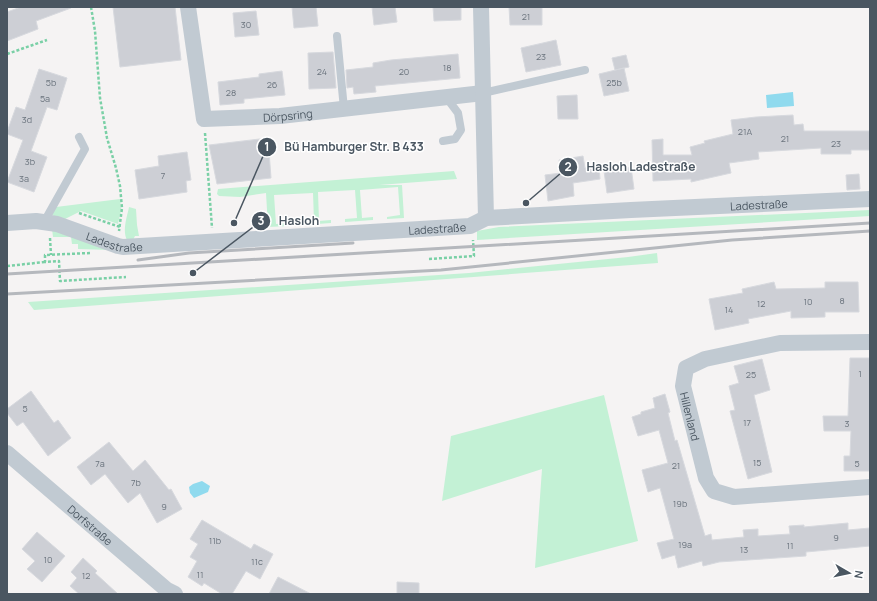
<svg xmlns="http://www.w3.org/2000/svg" width="877" height="601" viewBox="0 0 877 601" font-family="Manrope,sans-serif">
<style>
.green{fill:#c3f1d5}
.water{fill:#90daee}
.building{fill:#cdcfd5;stroke:#d7d9de}
.lines{fill:none;stroke-linecap:round;stroke-linejoin:round}
.path{stroke:#7ad0a6;stroke-width:2.5;stroke-dasharray:3 2;stroke-linecap:butt}
.lane{stroke:#c1cad2;stroke-width:8}
.street{stroke:#c1cad2;stroke-width:16}
.rail{stroke:#b5b8bd;stroke-width:3}
.labels{text-anchor:middle;dominant-baseline:central;stroke-width:3;stroke-linejoin:round;paint-order:stroke}
.number-label{font-size:9px;fill:#6b747e}
.street-label{font-size:11px;fill:#4a5661;stroke:#fff}
.leader{fill:none;stroke:#4a5661;stroke-width:1.5}
.callout-dot{fill:#4a5661;stroke:#fff;stroke-width:1.5}
.mark-label{font-size:12px;text-anchor:middle;font-weight:bold;fill:#fff}
.callout-label{font-size:12px;text-anchor:middle;font-weight:bold;fill:#4a5661;stroke:#fff;stroke-width:3;stroke-linejoin:round;paint-order:stroke}
</style>
<rect width="100%" height="100%" fill="#f5f3f3"/>
<path class="green" d="M454,171L457,179L379,185H402L404,218L387,219V217L400,215L398,187L360,190L362,218L373,217V220L345,222V219L357,218L355,190L318,192L319,221L331,220V223L303,225V222L314,221L313,193L274,195L276,224L288,223V226L268,227L266,193L240,197L219,196L217,194L218,189Z
M120,199L121,210L118,224L81,211L63,220L52,215L56,207Z
M129,207L136,209L137,225L139,236H135L133,240H127C122,231 127,217 129,207Z
M870,210V216L477,240V231L499,227Z
M52,229L111,250L78,249V244H72L71,237H53Z
M657,253L658,263L34,310L28,302L469,273L628,257Z
M604,395L638,541L535,568L542,469L442,501L451,436Z"/>
<path class="water" d="M793,92L794,106L767,108L766,95Z
M202,481L210,486L208,492L194,498L190,493L189,487L193,484Z"/>
<path class="building" d="M21,7H70L71,8L36,21L38,29L7,41V12Z
M113,7H175L181,60L120,67Z
M292,7H316L318,26L294,28Z
M372,7H395L397,22L374,25Z
M433,7H461V20L434,21Z
M509,7H542V25H510Z
M256,11L259,35L235,37L233,13Z
M556,40L561,65L526,72L521,48Z
M333,52L336,88L309,89L308,53Z
M458,54L460,78L375,86L376,92L354,94L353,87L347,88L346,70L373,67V63L391,60Z
M626,55L629,67L615,70L612,58Z
M624,68L629,91L604,96L599,74Z
M39,69L67,78L57,110L47,107L31,151L47,157L34,192L7,182L23,140L7,134V132L16,107L25,110Z
M282,71L285,95L244,99V103L220,105L218,82L259,77V74Z
M577,95L578,119H558L557,96Z
M793,115L794,125L803,124L804,131H870V150H851V154H821V148L758,152L759,159L729,163L731,173L691,182V179L653,181L652,140L663,139V155H692L690,147L705,143L704,141L733,134L731,120L756,117Z
M268,138L271,178L217,184L209,145Z
M187,152L191,180L186,181L187,192L139,199L135,170L159,166L158,156Z
M583,156L585,168L599,166L600,179L573,183L574,196L548,201L545,175L561,173L559,160Z
M631,167L634,189L607,193L604,171Z
M859,174L860,189L847,190L846,175Z
M774,282L776,289L825,288V282H858L859,312H825V317L791,318V311L748,319L749,323L715,330L709,299L743,293L742,289Z
M850,358H870V471H844V456H850L851,431H824L823,416H848Z
M762,359L770,390L754,395L772,472L748,479L730,411L735,410L729,386L739,383L734,366Z
M31,391L54,423L58,420L71,438L48,456L23,422L17,426L7,413V409Z
M665,394L670,412L668,413L675,441L677,440L705,536L711,534L712,540L744,537L743,530L758,529V536L790,534L789,526L804,525V527L848,523V530L870,528V546L806,552V556L719,562L703,566L702,561L678,568L675,555L662,559L657,543L674,539L660,488L648,492L642,470L668,463L659,430L638,436L632,417L641,414V412L655,408L653,398Z
M109,442L133,471L145,460L169,490L171,489L182,509L157,523L140,493L128,503L105,474L91,485L77,467Z
M202,520L251,549L254,544L273,554L260,579L246,571L232,594H222L204,583L202,586L188,577L197,561L190,557L198,544L190,539Z
M37,532L65,556L42,582L27,569L35,561L22,549Z
M83,558L97,571L95,573L118,594H79L70,586L77,578L71,572Z
M278,577L311,594H269Z
M397,582L419,583V594H397Z"/>
<g class="lines">
<path class="path" d="M91,7L95,31L100,98L107,138L116,168L120,186L122,208L119,231
M7,54L47,40
M205,133L212,228
M79,213L120,227
M50,238L51,255
M90,253L45,255V262L59,261L60,281L126,277
M429,259L474,256L473,240
M7,266L45,262"/>
<path class="lane" d="M337,36L344,109
M483,93L585,70
M443,141L455,139L461,130L458,113L446,97
M44,222L85,149L79,137"/>
<g class="street">
<path id="s1" d="M188,7L204,119L280,116L483,93"/>
<path d="M481,7L486,218"/>
<path id="s2" d="M7,223L36,221L57,224L118,246L123,247L470,226L486,218L631,210L870,199"/>
<path id="s3" d="M870,342L780,343L705,359L686,368L683,386L706,478L714,491L734,497L870,487"/>
<path id="s4" d="M7,453L167,590L175,594"/>
</g>
<path class="rail" d="M138,260L189,253L353,243
M7,274L870,223
M7,294L441,270L732,240L870,231"/>
</g>
<g class="labels">
<g class="number-label">
<text x="526" y="16">21</text>
<text x="246" y="24">30</text>
<text x="541" y="56">23</text>
<text x="447" y="67">18</text>
<text x="322" y="71">24</text>
<text x="404" y="71">20</text>
<text x="51" y="82">5b</text>
<text x="614" y="82">25b</text>
<text x="272" y="84">26</text>
<text x="231" y="92">28</text>
<text x="45" y="98">5a</text>
<text x="27" y="119">3d</text>
<text x="745" y="131">21A</text>
<text x="785" y="138">21</text>
<text x="836" y="143">23</text>
<text x="30" y="161">3b</text>
<text x="163" y="175">7</text>
<text x="24" y="178">3a</text>
<text x="842" y="300">8</text>
<text x="808" y="301">10</text>
<text x="761" y="303">12</text>
<text x="729" y="309">14</text>
<text x="860" y="373">1</text>
<text x="751" y="374">25</text>
<text x="25" y="408">5</text>
<text x="747" y="422">17</text>
<text x="847" y="423">3</text>
<text x="757" y="462">15</text>
<text x="100" y="463">7a</text>
<text x="857" y="463">5</text>
<text x="676" y="465">21</text>
<text x="136" y="482">7b</text>
<text x="680" y="503">19b</text>
<text x="164" y="506">9</text>
<text x="836" y="537">9</text>
<text x="215" y="540">11b</text>
<text x="685" y="544">19a</text>
<text x="790" y="545">11</text>
<text x="744" y="549">13</text>
<text x="48" y="559">10</text>
<text x="257" y="561">11c</text>
<text x="200" y="574">11</text>
<text x="86" y="575">12</text>
</g>
<g class="street-label">
<text stroke="none"><textPath href="#s1" startOffset="197">Dörpsring</textPath></text>
<text stroke="none"><textPath href="#s2" startOffset="759">Ladestraße</textPath></text>
<text stroke="none"><textPath href="#s2" startOffset="435">Ladestraße</textPath></text>
<text stroke="none"><textPath href="#s2" startOffset="111">Ladestraße</textPath></text>
<text stroke="none"><textPath href="#s3" startOffset="237">Hillenland</textPath></text>
<text stroke="none"><textPath href="#s4" startOffset="110">Dorfstraße</textPath></text>
</g>
</g>
<path class="leader" d="M234 223L267 147M526 203L568 167M193 273L261 221"/>
<g class="callout-dot">
<circle cx="234" cy="223" r="4"/>
<circle cx="526" cy="203" r="4"/>
<circle cx="193" cy="273" r="4"/>
<circle cx="267" cy="147" r="10"/>
<circle cx="568" cy="167" r="10"/>
<circle cx="261" cy="221" r="10"/>
</g>
<g class="mark-label">
<text x="267" y="151">1</text>
<text x="568" y="171">2</text>
<text x="261" y="225">3</text>
</g>
<g class="callout-label">
<text x="354" y="151">Bü Hamburger Str. B 433</text>
<text x="641" y="171">Hasloh Ladestraße</text>
<text x="299" y="225">Hasloh</text>
</g>
<rect width="877" height="601" fill="none" stroke="#4a5661" stroke-width="16"/>
<g transform="translate(849 573) rotate(99)" stroke="#ffffff" stroke-width="3" paint-order="stroke">
<path d="M0-3L7 15L0 10L-7 15Z" fill="#4a5661"/>
<text y="-6" font-size="11" font-weight="bold" text-anchor="middle" fill="#4a5661">N</text>
</g>
</svg>
